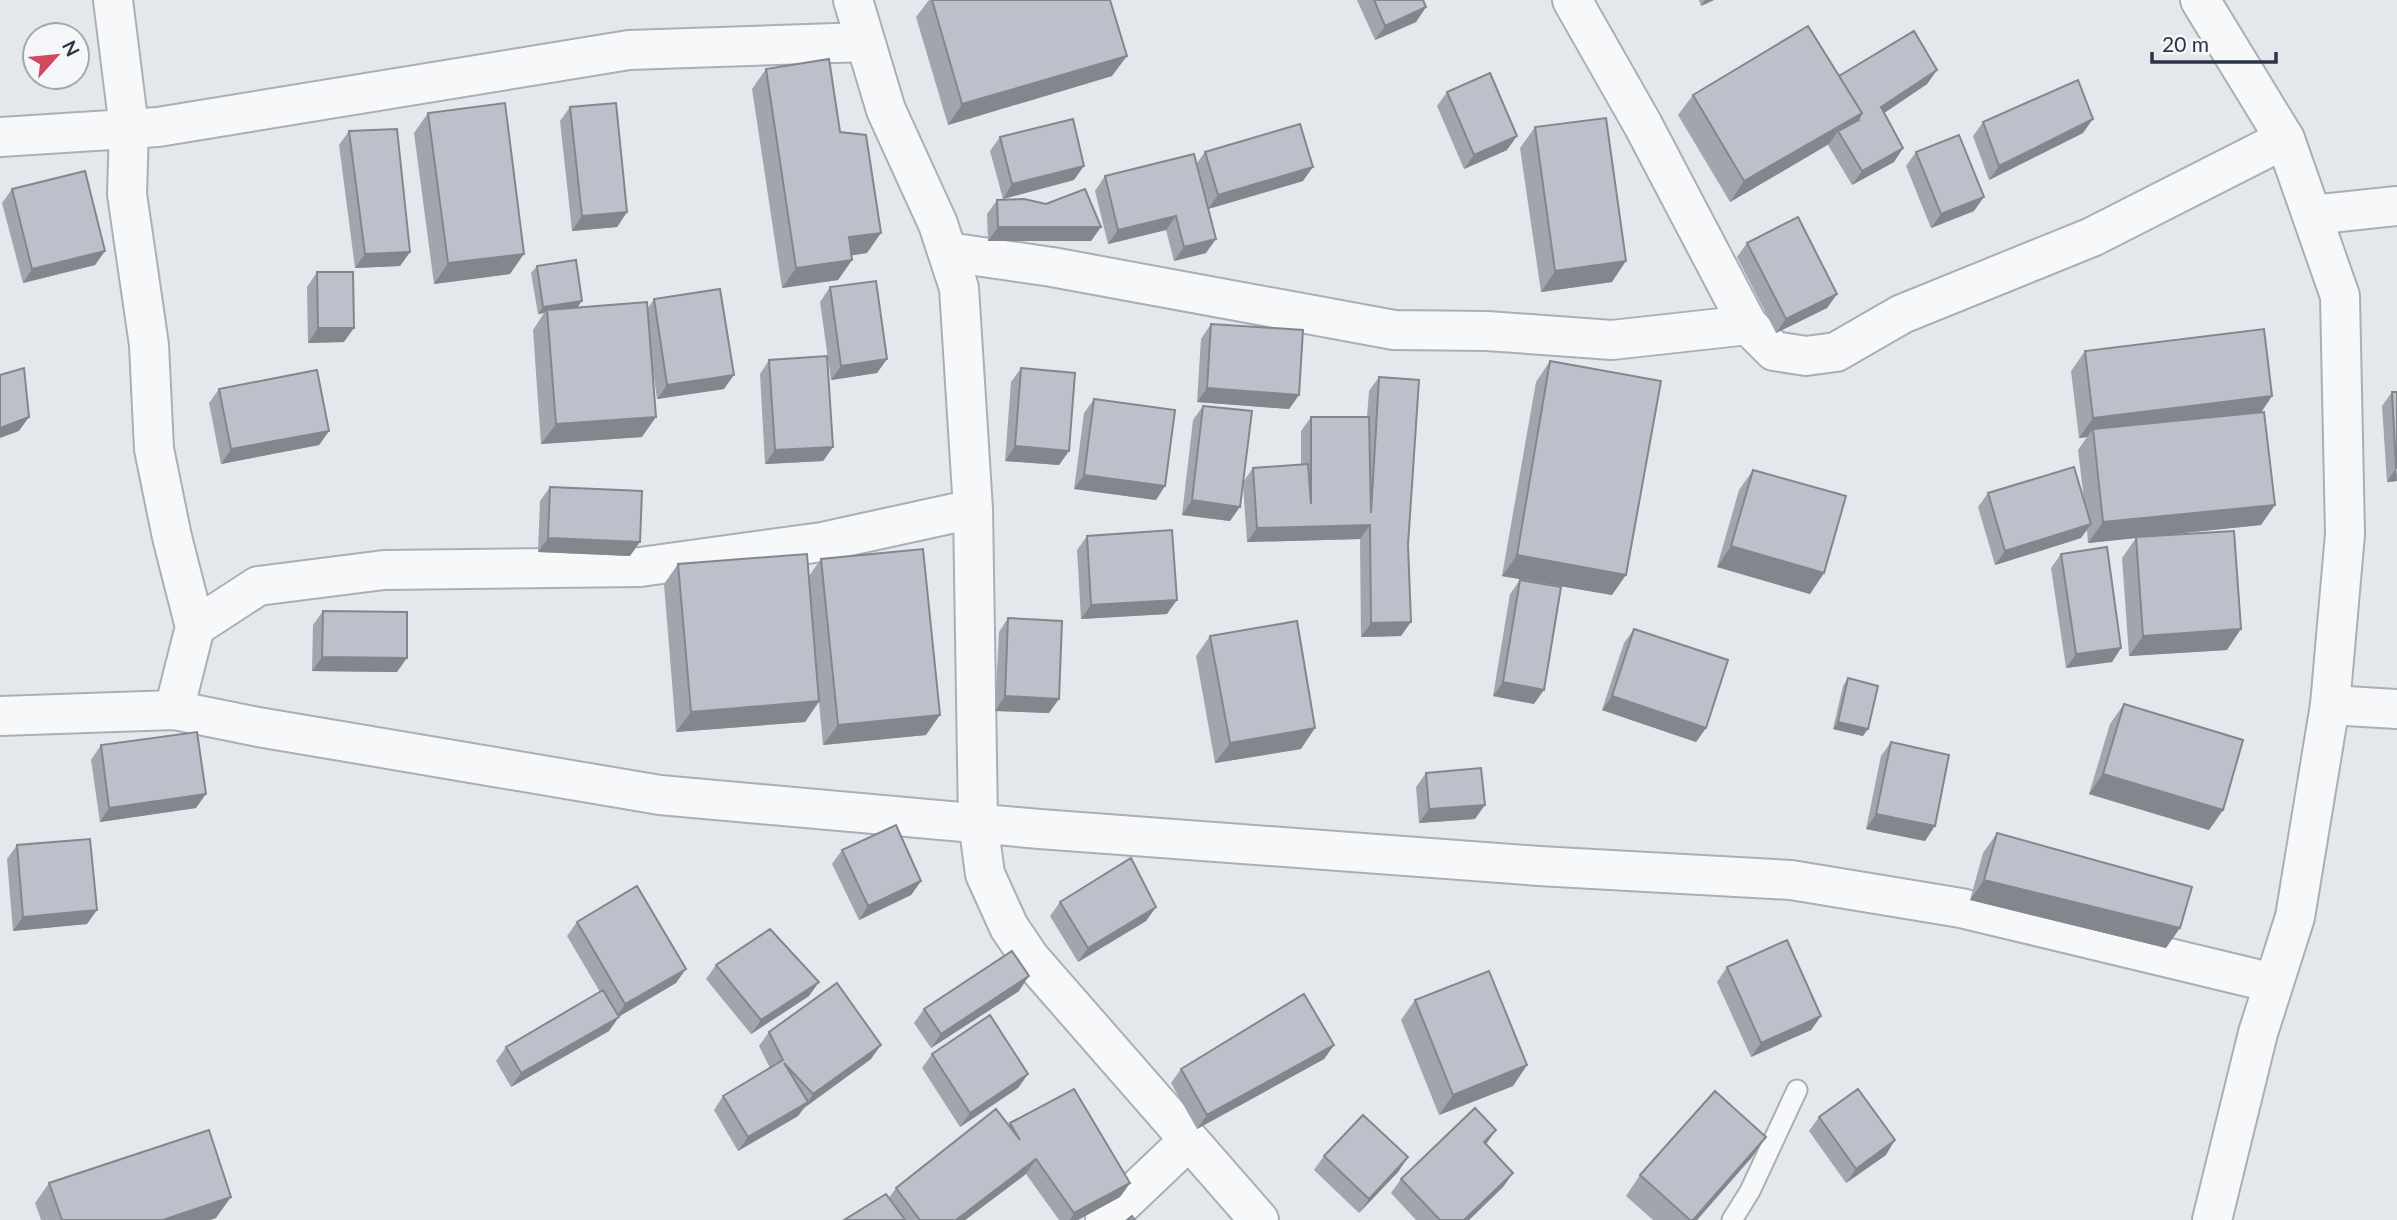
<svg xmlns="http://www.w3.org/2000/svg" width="2397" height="1220" viewBox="0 0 2397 1220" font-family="Lato,sans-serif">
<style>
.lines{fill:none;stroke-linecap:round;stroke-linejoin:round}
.service-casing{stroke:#a9aeb7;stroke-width:23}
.minor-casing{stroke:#a9aeb7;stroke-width:42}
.tertiary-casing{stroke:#a9aeb7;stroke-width:42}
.service{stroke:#f7f8fa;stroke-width:19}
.minor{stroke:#f7f8fa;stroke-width:38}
.tertiary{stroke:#f7f8fa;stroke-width:38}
.wall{fill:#a1a5ae}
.shaded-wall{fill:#83868d}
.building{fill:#bbc0ca;stroke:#83868d;stroke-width:2}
</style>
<rect width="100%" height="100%" fill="#e4e7ec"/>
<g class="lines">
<defs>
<path id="service" d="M1732,1220L1750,1191L1797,1090"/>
<path id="minor" d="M113,0L129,128L127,194L149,345L154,449L172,537L195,627L174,710
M853,0L886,110L938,224L959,288L973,509L978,822L985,874L1009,927L1030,958L1259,1220
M1572,0L1643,125L1748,325L1774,351L1806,356L1836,352L1902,314L2092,237L2285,139
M0,137L158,127L629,50L865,42
M2312,215L2397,206
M948,252L1052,267L1394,330L1487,331L1612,340L1748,325
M195,627L258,586L384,570L640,567L822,542L973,509
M2330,705L2397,709
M0,716L174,710L258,727L660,795L1040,829L1539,866L1791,880L1961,908L2273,983
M1105,1220L1188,1141"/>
<path id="tertiary" d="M2200,0L2285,139L2340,296L2345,534L2330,705L2295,917L2258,1033L2212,1220"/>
</defs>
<use href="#service" class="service-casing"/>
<use href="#minor" class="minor-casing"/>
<use href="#tertiary" class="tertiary-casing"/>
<use href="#service" class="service"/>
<use href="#minor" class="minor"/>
<use href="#tertiary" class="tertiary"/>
</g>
<path class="wall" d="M929,0H1110L1112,76L948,125L916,17Z
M1357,0H1423L1426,7L1416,22L1375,40Z
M1699,0H1714L1701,6Z
M766,69L840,132L867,253L852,255V260L838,280L782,288L752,89Z
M1937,70L1927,84L1884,113L1903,148L1894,162L1852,185L1828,145L1829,144L1730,202L1678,115L1693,95L1839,76Z
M1447,92L1507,150L1464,169L1437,106Z
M570,107L627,212L617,227L572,231L560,121Z
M428,113L510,274L434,284L414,133Z
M1983,122L2083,133L1989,180L1973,136Z
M1535,127L1612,282L1541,292L1520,148Z
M349,131L410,252L400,266L355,268L339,145Z
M1000,137L1074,180L1003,199L990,151Z
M1205,152L1303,181L1208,209L1206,253L1174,261L1166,230L1108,244L1095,191L1105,176L1197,163Z
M1916,152L1974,211L1931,228L1906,166Z
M12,189L105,251L95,265L23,283L2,203Z
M997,200L1101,227L1091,241H988L987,214Z
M1747,243L1837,294L1827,308L1776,333L1737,257Z
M537,266L578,307L648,308L654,299L724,389L657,399L652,364L642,437L541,444L533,330L544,313L538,314L531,273Z
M317,272L344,342L308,343L307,287Z
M830,287L887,359L877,373L831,380L820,302Z
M1211,324L1299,395L1289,409L1197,402L1201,339Z
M2085,351L2272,396L2261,412V525L2151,536L2227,650L2129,656L2122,558L2136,538L2088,543L2087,530L2081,538L1995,565L1978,507L1988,493L2084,500L2078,450L2087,437L2079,438L2071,371Z
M769,360L833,447L823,461L765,464L760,374Z
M1550,361L1612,595L1502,576L1536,382Z
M1021,368L1069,451L1059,465L1005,461L1011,382Z
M1379,377L1401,636L1361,637L1360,539L1247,542L1243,485L1230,521L1182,515L1193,420L1203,406L1243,482L1253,468L1301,465V431L1311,417H1367L1369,391Z
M219,389L329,431L319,445L221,464L209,403Z
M2392,392L2397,481L2387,482L2382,406Z
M1094,399L1156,500L1074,489L1084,413Z
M1753,470L1824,573L1810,594L1717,567L1739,490Z
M550,487L630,556L538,552L540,501Z
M1087,536L1167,614L1081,619L1077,550Z
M2061,554L2121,648L2112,662L2066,668L2051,568Z
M821,559L926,735L823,745L819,702L805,722L676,732L664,584L678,564L809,576Z
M1520,580L1534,704L1493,696L1510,594Z
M323,611L397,672L312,671L313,625Z
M1008,618L1049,713L995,711L999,632Z
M1634,629L1706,728L1696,742L1602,710L1624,643Z
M1210,636L1301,749L1215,763L1196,656Z
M1848,678L1863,736L1833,729L1843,686Z
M2124,704L2223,810L2209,830L2089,794L2110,724Z
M1891,742L1925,841L1866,829L1881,756Z
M101,745L196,808L100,822L91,760Z
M1426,773L1475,819L1419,823L1416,787Z
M1997,833L2166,948L1970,900L1983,853Z
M17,845L87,924L13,931L7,859Z
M842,850L921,881L911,895L859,920L832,864Z
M1060,902L1156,907L1146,921L1078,962L1050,916Z
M577,922L676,983L619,1016L609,1031L511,1087L496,1061L506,1047L600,992L567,936Z
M716,965L809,996L751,1034L706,979Z
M1727,967L1821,1016L1811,1030L1751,1057L1717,982Z
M1019,991L931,1048L914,1023L924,1009Z
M1415,1000L1527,1065L1513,1086L1439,1115L1401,1020Z
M769,1032L871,1059L804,1108L798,1116L738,1151L714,1110L723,1096L770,1068L759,1046Z
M1334,1045L1324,1059L1197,1129L1171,1083L1181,1069Z
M932,1054L1028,1074L1018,1088L960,1127L922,1068Z
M1819,1117L1886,1155L1846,1183L1809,1131Z
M1010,1123L1130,1183L1120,1197L1078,1220H1059L1026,1174L965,1220H844L889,1198L896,1188L1009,1125Z
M1496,1130L1486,1144L1513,1173L1503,1187L1469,1220H1416L1391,1193L1401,1179Z
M1766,1137L1752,1157L1697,1220H1653L1626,1196L1640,1175Z
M1324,1156L1408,1157L1398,1172L1359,1213L1314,1170Z
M49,1183L216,1218L210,1220H41L35,1203Z"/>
<path class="shaded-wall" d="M1705,0H1714L1701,6Z
M1426,7L1416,22L1375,40L1385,26Z
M1127,56L1112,76L948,125L962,104Z
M1937,70L1927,84L1871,122L1881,107Z
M1862,113L1848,133L1838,131L1829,144L1730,202L1744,181Z
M2093,119L2083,133L1989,180L1999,166Z
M1517,136L1507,150L1464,169L1474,155Z
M1903,148L1894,162L1852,185L1862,171Z
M1084,166L1074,180L1003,199L1012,184Z
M1313,167L1303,181L1208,209L1218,195Z
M1984,197L1974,211L1931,228L1941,214Z
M627,212L617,227L572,231L582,216Z
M1176,216L1166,230L1108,244L1118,230Z
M998,227H1101L1091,241H988Z
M881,233L867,253L835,258L849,237Z
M1216,239L1206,253L1174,261L1184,247Z
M105,251L95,265L23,283L32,269Z
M410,252L400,266L355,268L365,254Z
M524,254L510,274L434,284L448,263Z
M852,260L838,280L782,288L796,268Z
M1626,261L1612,282L1541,292L1555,271Z
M1837,294L1827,308L1776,333L1786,319Z
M582,301L577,308L547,310L544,313L538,314L543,307Z
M318,328H354L344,342L308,343Z
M887,359L877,373L831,380L841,366Z
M734,375L724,389L657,399L667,385Z
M1207,388L1299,395L1289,409L1197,402Z
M2272,396L2258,417L2093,429L2087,437L2079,438L2093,418Z
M29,417L19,431L0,438V428Z
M656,417L642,437L541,444L556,424Z
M329,431L319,445L221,464L231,449Z
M1015,446L1069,451L1059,465L1005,461Z
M833,447L823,461L765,464L775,450Z
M2396,468L2397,481L2387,482Z
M1084,475L1165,486L1156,500L1074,489Z
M1192,500L1240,507L1230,521L1182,515Z
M2275,505L2261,525L2088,543L2103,522Z
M2091,524L2081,538L1995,565L2005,551Z
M1370,525L1360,539L1247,542L1257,528Z
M548,538L640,542L630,556L538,552Z
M1731,546L1824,573L1810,594L1717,567Z
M1517,555L1626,575L1612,595L1502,576Z
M1177,600L1167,614L1081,619L1091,605Z
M1411,622L1401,636L1361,637L1371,623Z
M2241,629L2227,650L2129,656L2143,636Z
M2121,648L2112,662L2066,668L2076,654Z
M322,657L407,658L397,672L312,671Z
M1503,682L1544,690L1534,704L1493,696Z
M1005,696L1059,699L1049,713L995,711Z
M1612,696L1706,728L1696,742L1602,710Z
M819,701L805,722L676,732L691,712Z
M940,715L926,735L823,745L838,725Z
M1838,722L1868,729L1863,736L1833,729Z
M1315,728L1301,749L1215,763L1230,743Z
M2103,774L2223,810L2209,830L2089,794Z
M206,794L196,808L100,822L109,808Z
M1485,805L1475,819L1419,823L1429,809Z
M1876,814L1935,826L1925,841L1866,829Z
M1984,880L2180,928L2166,948L1970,900Z
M921,881L911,895L859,920L868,906Z
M1156,907L1146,921L1078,962L1088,948Z
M97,910L87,924L13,931L23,917Z
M686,969L676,983L615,1019L625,1004Z
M1029,976L1019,991L931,1048L941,1034Z
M819,982L809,996L751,1034L761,1020Z
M1821,1016L1811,1030L1751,1057L1761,1043Z
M619,1017L609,1031L511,1087L521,1073Z
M881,1045L871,1059L804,1108L798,1116L738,1151L748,1137L808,1102L813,1094Z
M1334,1045L1324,1059L1197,1129L1207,1115Z
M1527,1065L1513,1086L1439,1115L1453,1095Z
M1028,1074L1018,1088L960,1127L970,1113Z
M1496,1130L1486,1144L1484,1142Z
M1766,1137L1752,1157L1697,1220H1693Z
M1895,1140L1886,1155L1846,1183L1856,1169Z
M1408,1157L1398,1172L1359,1213L1369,1199Z
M1036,1159L1026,1174L965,1220H956Z
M1513,1173L1503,1187L1469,1220H1464Z
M1130,1183L1120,1197L1078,1220H1070L1074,1213Z
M231,1197L216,1218L210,1220H163Z"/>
<path class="building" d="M932,0H1110L1127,56L962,104Z
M1374,0H1423L1426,7L1385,26Z
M1808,26L1862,113L1744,181L1693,95Z
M1914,31L1937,70L1881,107L1903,148L1862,171L1838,131L1859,120L1858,119L1862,113L1839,76Z
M829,59L840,132L866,135L881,233L849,237L852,260L796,268L766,69Z
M1490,73L1517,136L1474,155L1447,92Z
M2078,80L2093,119L1999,166L1983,122Z
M505,103L524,254L448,263L428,113Z
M616,103L627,212L582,216L570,107Z
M1606,118L1626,261L1555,271L1535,127Z
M1073,119L1084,166L1012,184L1000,137Z
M1300,124L1313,167L1218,195L1205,152Z
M397,129L410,252L365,254L349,131Z
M1959,135L1984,197L1941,214L1916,152Z
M1194,154L1216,239L1184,247L1176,216L1118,230L1105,176Z
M85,171L105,251L32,269L12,189Z
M1085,189L1101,227H998L997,200L1024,199L1046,204Z
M1798,217L1837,294L1786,319L1747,243Z
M576,260L582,301L543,307L537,266Z
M317,272H353L354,328H318Z
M876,281L887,359L841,366L830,287Z
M720,289L734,375L667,385L654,299Z
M647,302L656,417L556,424L547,310Z
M1211,324L1303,330L1299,395L1207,388Z
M2264,329L2272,396L2093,418L2085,351Z
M827,356L833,447L775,450L769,360Z
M1550,361L1661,381L1626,575L1517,555Z
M24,368L29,417L0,428V375Z
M1021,368L1075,373L1069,451L1015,446Z
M317,370L329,431L231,449L219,389Z
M1379,377L1419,380L1408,545L1411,622L1371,623L1370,525L1257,528L1253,468L1308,464L1311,504V417H1369L1371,513Z
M2392,392H2397V468H2396Z
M1094,399L1175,410L1165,486L1084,475Z
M1203,406L1252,411L1240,507L1192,500Z
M2264,412L2275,505L2103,522L2093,429Z
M2074,467L2091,524L2005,551L1988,493Z
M1753,470L1846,496L1824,573L1731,546Z
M550,487L642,491L640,542L548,538Z
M1172,530L1177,600L1091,605L1087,536Z
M2234,531L2241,629L2143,636L2136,537Z
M2107,547L2121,648L2076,654L2061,554Z
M923,549L940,715L838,725L821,559Z
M807,554L819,701L691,712L678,564Z
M1520,580L1561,587L1544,690L1503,682Z
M323,611L407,612V658L322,657Z
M1008,618L1062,621L1059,699L1005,696Z
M1297,621L1315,728L1230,743L1210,636Z
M1634,629L1728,660L1706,728L1612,696Z
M1848,678L1878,686L1868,729L1838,722Z
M2124,704L2243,740L2223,810L2103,774Z
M197,732L206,794L109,808L101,745Z
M1891,742L1949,755L1935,826L1876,814Z
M1481,768L1485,805L1429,809L1426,773Z
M896,825L921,881L868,906L842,850Z
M1997,833L2192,887L2180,928L1984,880Z
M90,839L97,910L23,917L17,845Z
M1131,858L1156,907L1088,948L1060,902Z
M637,886L686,969L625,1004L577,922Z
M770,929L819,982L761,1020L716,965Z
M1787,940L1821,1016L1761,1043L1727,967Z
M1012,951L1029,976L941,1034L924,1009Z
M1489,971L1527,1065L1453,1095L1415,1000Z
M837,983L881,1045L813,1094L784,1063L808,1102L748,1137L723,1096L783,1060L769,1032Z
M603,990L619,1017L521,1073L506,1047Z
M1304,994L1334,1045L1207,1115L1181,1069Z
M990,1015L1028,1074L970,1113L932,1054Z
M1074,1089L1130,1183L1074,1213L1036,1159L956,1220H920L896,1188L996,1109L1020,1140L1010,1123Z
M1858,1089L1895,1140L1856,1169L1819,1117Z
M1715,1091L1766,1137L1693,1220H1690L1640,1175Z
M1475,1108L1496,1130L1484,1142L1513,1173L1464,1220H1440L1401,1179Z
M1363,1115L1408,1157L1369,1199L1324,1156Z
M209,1130L231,1197L163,1220H62L49,1183Z
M886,1194L905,1220H844Z
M1132,1216L1135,1220H1127Z"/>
<g transform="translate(56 56) rotate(63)"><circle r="33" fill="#f4f6f9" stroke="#a4a8b1" stroke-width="2"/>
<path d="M0-5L12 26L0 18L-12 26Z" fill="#d1495b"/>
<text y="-10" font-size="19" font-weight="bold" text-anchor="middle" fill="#2b3445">N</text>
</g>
<path d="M2152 52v10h124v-10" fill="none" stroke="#2b3445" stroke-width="3.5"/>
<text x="2162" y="52" font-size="21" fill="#2b3445" stroke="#f4f6f9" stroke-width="5" paint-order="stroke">20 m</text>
</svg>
